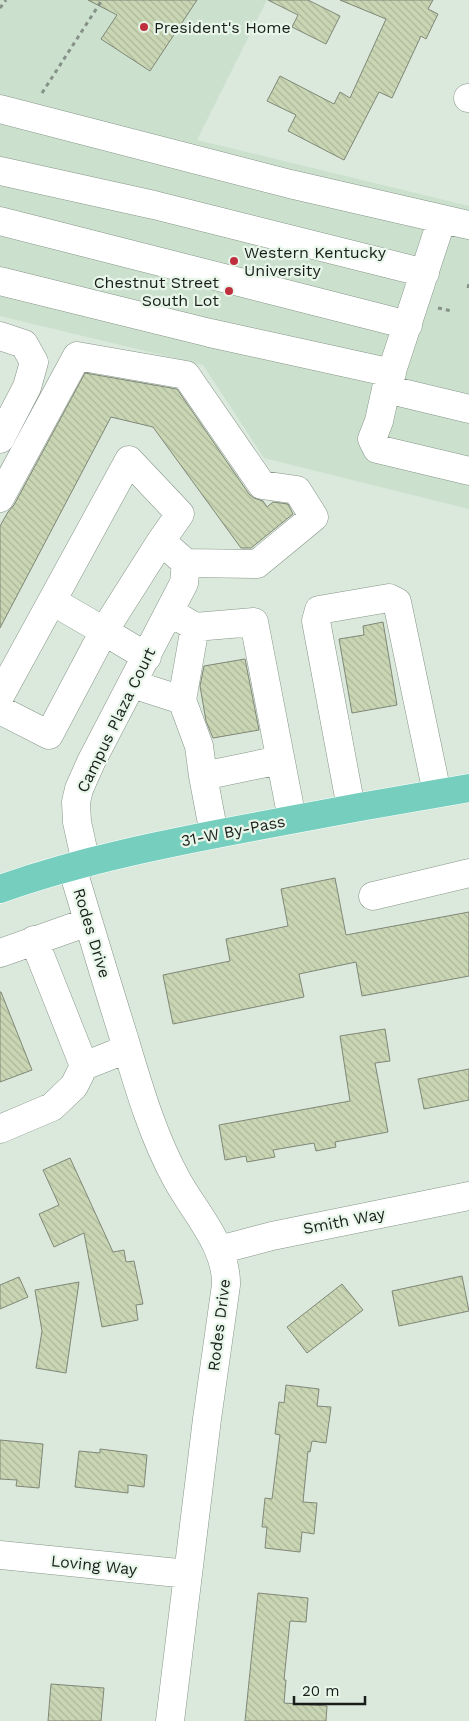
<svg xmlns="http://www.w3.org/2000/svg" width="469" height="1721" viewBox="0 0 469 1721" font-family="'Work Sans',sans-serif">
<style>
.built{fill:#cbe1ce}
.building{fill:url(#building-back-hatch);stroke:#818777}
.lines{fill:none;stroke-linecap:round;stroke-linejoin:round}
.minor-casing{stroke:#869588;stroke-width:29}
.major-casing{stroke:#fff;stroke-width:29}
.path{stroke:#869188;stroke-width:3;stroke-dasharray:4 4;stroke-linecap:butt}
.minor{stroke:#fff;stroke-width:28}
.major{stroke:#76cfbe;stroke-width:28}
.poi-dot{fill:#bf2f3e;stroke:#e7f6e9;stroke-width:2}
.labels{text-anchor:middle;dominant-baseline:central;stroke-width:4.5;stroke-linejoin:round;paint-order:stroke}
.poi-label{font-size:16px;fill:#191e1a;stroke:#e7f6e9;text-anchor:start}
.street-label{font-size:16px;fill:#191e1a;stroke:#e7f6e9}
</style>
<defs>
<pattern id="building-back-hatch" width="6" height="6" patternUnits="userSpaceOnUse" patternTransform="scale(1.25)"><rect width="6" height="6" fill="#c9d6b4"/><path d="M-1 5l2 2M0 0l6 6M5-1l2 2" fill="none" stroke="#acb79a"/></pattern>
</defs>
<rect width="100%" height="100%" fill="#dae9dc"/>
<path class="built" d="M0,0H267L197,140L469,206V509L264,458L203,365L0,316Z"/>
<path class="building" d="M88,0H197L150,71L101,39L117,15Z
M268,0H308L340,16L326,44L292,27L298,15Z
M340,0H433L428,9L438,14L426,39L421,36L392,98L379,92L344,160L288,131L296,115L267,101L280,76L334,104L340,92L350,98L386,19Z
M85,373L177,389L249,494L254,498L263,501L267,507L273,502L288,504L293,514L251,548H241L153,427L111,417L0,628V526L8,512L14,505Z
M383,622L397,705L352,713L339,639L364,635L363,626Z
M245,659L259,730L213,738L206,721L200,686L204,666Z
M335,878L346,935L469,912V976L362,996L356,962L299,974L304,997L173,1024L163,975L230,961L226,939L288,926L281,889Z
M0,992H1L32,1070L0,1082Z
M385,1029L390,1061L375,1063L388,1132L335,1142L336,1147L316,1151L314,1143L273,1150L275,1157L247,1162L246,1156L225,1160L219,1125L350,1101L340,1036Z
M469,1069V1100L424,1109L418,1079Z
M70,1158L113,1252L124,1250L126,1262L134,1261L143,1304L136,1305L138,1320L102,1327L84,1233L54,1247L39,1214L59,1205L43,1170Z
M462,1276L469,1311L399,1326L392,1291Z
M19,1277L28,1297L0,1309V1285Z
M79,1282L66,1373L36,1368L42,1331L35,1290Z
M342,1284L363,1310L307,1353L287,1327Z
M286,1385L319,1389L317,1406L331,1407L326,1443L312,1441L310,1452L308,1451L303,1502L317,1503L314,1534L302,1532L300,1552L265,1548L267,1527H262L265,1498L272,1499L280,1435L275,1434L279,1402L284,1403Z
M0,1440L43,1444L39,1488L16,1486L17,1480L0,1479Z
M100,1449L147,1455L144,1487L128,1485V1493L75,1487L79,1451L100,1453Z
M258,1593L308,1598L306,1622L290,1621L284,1680H286L284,1703L327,1706L326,1721H245Z
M51,1684L104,1688L101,1721H48Z"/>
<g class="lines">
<defs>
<path id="minor" d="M468,98H469
M0,109L290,184L442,219
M0,171L154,205L425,273
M0,221L408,325
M469,225L442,219L386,389L379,421L372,439L377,449L469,471
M0,281L210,333L392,373
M0,336L24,344L34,362L27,387L0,439
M386,389L469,409
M0,498L77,356L186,375L262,485L297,490L314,517L257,564L186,563
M170,612L195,627L254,622L292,819
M132,684L182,700L199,746L203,776L280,760
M0,696L129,460L180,514L161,541
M182,700L195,627
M0,710L49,735L104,631L52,601
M203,776L214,834
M351,808L316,621L319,610L389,598L397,602L437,793
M86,863L77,822L76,802L79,789L91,762L184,583L186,563L161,541L104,631L147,657
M72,867C89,924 106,981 124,1038C138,1085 153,1137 177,1180C195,1213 227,1246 226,1285L207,1419L170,1721
M373,896L469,873
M34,940L84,1066L127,1049
M0,953L88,922
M0,1129L52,1107L74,1086L84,1066
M219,1250L272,1236L469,1196
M0,1555L188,1574"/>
<path id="major" d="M0,889C82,860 168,843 253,827C325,813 397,800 469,788"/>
</defs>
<use href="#minor" class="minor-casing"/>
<use href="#major" class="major-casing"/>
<path class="path" d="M0,8L6,0
M42,93L102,0
M468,288L469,284
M438,308L452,311"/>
<use href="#minor" class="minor"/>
<use href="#major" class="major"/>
</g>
<g class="poi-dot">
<circle cx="144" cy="27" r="5"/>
<circle cx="234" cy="261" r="5"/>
<circle cx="229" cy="291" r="5"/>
</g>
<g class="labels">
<g class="poi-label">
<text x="154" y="27">President's Home</text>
<text x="244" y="252">Western Kentucky<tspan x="244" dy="18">University</tspan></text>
<text x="219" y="282" text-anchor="end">Chestnut Street<tspan x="219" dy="18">South Lot</tspan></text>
</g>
<g class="street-label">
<text transform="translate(116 720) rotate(-64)">Campus Plaza Court</text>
<text transform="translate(233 831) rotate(-11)">31-W By-Pass</text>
<text transform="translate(92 933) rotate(73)">Rodes Drive</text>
<text transform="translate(344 1221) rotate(-11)">Smith Way</text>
<text transform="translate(219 1325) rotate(-83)">Rodes Drive</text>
<text transform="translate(94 1565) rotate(6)">Loving Way</text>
</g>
</g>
<path d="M294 1696v8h71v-8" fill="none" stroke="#191e1a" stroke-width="2.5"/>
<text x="302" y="1696" font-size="15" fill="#191e1a" stroke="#e7f6e9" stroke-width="4" paint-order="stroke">20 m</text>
</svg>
